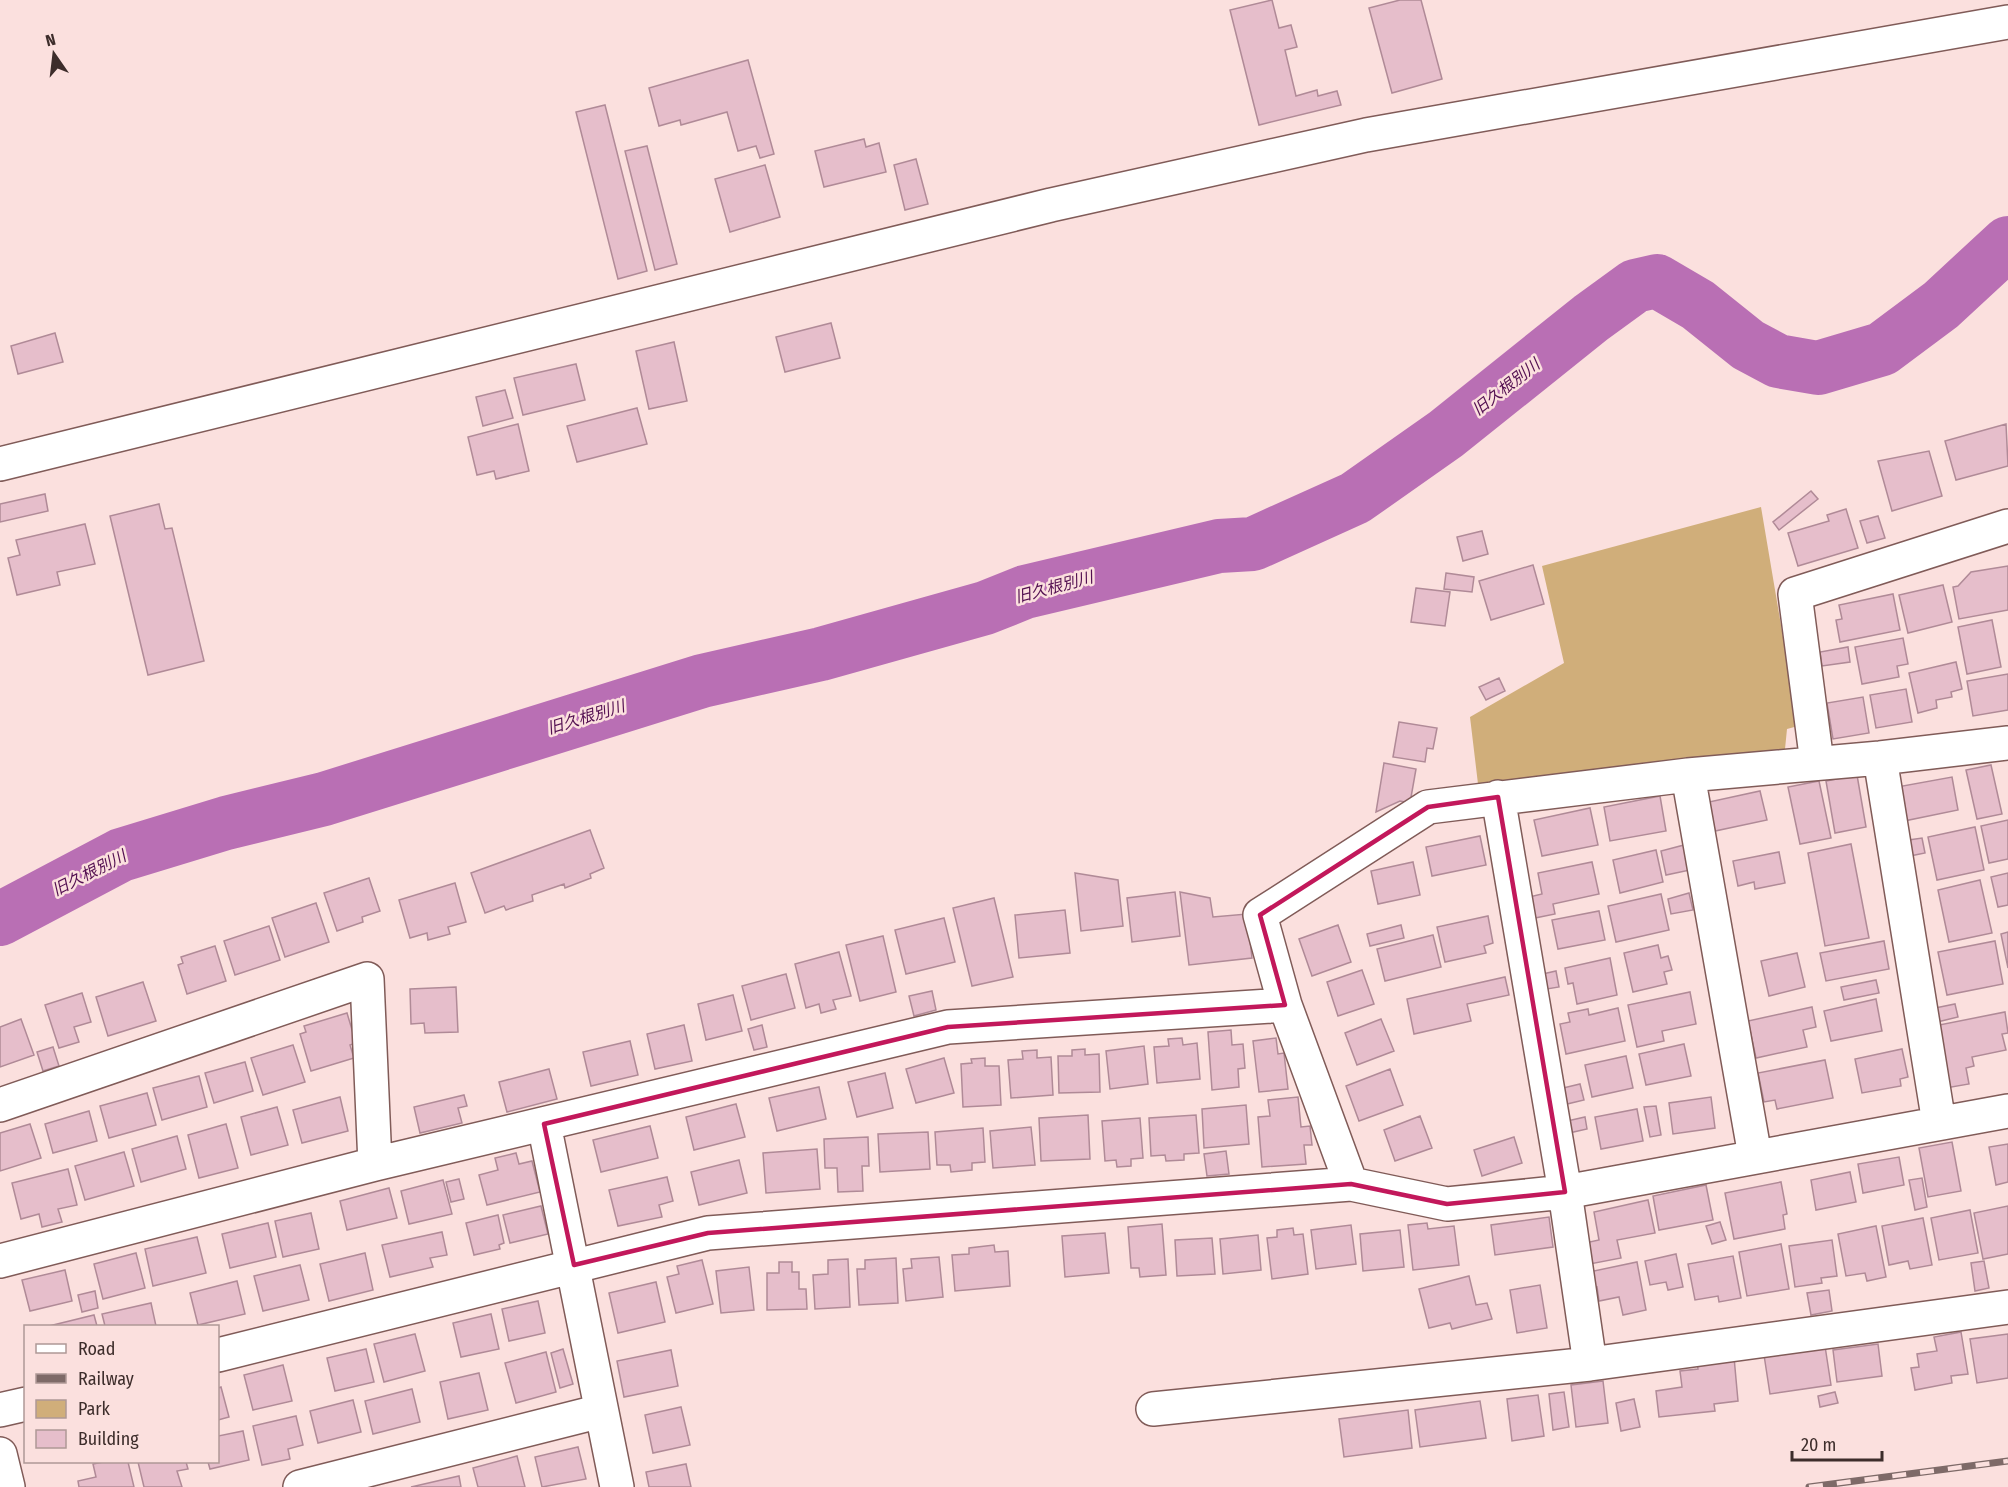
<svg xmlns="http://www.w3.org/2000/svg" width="2008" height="1487" viewBox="0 0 2008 1487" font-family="'Fira Sans Condensed','Noto Sans JP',sans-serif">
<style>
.green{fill:#d0ae7a}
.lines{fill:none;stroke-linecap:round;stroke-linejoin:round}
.river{stroke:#b96fb4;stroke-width:54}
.building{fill:#e6becb;stroke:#b08a97;stroke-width:1.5}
.minor-casing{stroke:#805b58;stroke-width:36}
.minor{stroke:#fff;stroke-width:33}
.rail-casing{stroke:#7e6a68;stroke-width:7}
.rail{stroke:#fbe0de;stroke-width:4.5;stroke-dasharray:14;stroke-linecap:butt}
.marked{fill:none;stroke:#c2185b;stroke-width:4.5;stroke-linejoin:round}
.labels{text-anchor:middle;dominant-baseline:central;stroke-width:5;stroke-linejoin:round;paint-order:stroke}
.water-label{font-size:16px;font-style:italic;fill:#530f51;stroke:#fbe0de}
</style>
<rect width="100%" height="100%" fill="#fbe0de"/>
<path class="green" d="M1761,507L1798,726L1787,729L1785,749L1478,784L1470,717L1564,663L1542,566Z"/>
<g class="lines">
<path class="river" d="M0,919L121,855L226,823L324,799L702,681L821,654L985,608L1025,592L1219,546L1253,544L1355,498L1446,434L1591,318L1635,286L1657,281L1698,305L1748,345L1778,361L1818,368L1882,349L1941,305L2008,243"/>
</g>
<path class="building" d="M1272,0L1279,28L1291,25L1297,47L1285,50L1296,96L1317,90L1318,96L1337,91L1341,105L1259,125L1230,10Z
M1400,0H1421L1442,79L1392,93L1369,8Z
M748,60L774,154L760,158L756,146L738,151L727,112L681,125L680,120L659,126L649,88Z
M605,105L647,271L618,279L576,112Z
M864,139L866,147L879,143L886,172L824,187L815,151Z
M647,146L677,264L655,270L625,151Z
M916,159L928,204L905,210L894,165Z
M765,165L780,217L730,232L715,179Z
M831,323L840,358L785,372L776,337Z
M55,333L63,362L18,374L11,346Z
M674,342L687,401L649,409L636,351Z
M576,364L585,400L523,415L514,378Z
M505,390L513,418L483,426L476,397Z
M637,408L647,444L577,462L567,426Z
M518,424L529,471L496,479L494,471L477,475L468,437Z
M2006,424L2008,466L1956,480L1945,441Z
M1929,451L1942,496L1892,511L1878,461Z
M1811,491L1818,499L1779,530L1773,522Z
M45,494L48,511L0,522V504Z
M159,504L165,529L172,528L204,661L148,675L110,516Z
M1846,509L1858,548L1798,566L1788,533L1829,521L1827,515Z
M1878,516L1885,538L1867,543L1860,521Z
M85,524L95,564L57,572L60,585L17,595L8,558L20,555L16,540Z
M1482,531L1488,554L1463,561L1457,537Z
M1533,565L1544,604L1491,620L1479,581Z
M2008,566V610L1959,619L1953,587L1958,586L1971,572Z
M1446,573L1474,577L1472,592L1444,589Z
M1943,585L1952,622L1908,633L1899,595Z
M1416,588L1450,592L1445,626L1411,622Z
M1893,594L1900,630L1840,642L1836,620L1842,619L1839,605Z
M1992,620L2001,667L1967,674L1958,627Z
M1903,638L1908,664L1897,666L1899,677L1862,684L1855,647Z
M1848,647L1850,662L1822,666L1820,652Z
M1956,662L1962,689L1951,692L1952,697L1936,700L1937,708L1918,713L1909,673Z
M2008,674V710L1973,716L1967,681Z
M1499,678L1505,691L1486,700L1479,687Z
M1906,689L1912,722L1876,728L1870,695Z
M1863,697L1869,733L1833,739L1827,703Z
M1399,722L1437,728L1433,749L1427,748L1425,762L1393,757Z
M1384,763L1416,769L1410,803L1400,801L1376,812Z
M1991,765L2002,814L1977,819L1966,770Z
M1857,775L1866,827L1835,833L1826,781Z
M1952,777L1958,810L1904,821L1897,787Z
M1819,781L1831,838L1800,844L1788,787Z
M1760,791L1767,820L1715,831L1709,802Z
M1660,796L1666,831L1610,841L1604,807Z
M1590,808L1598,845L1542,856L1534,820Z
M2008,820V859L1989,863L1981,826Z
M1975,827L1984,870L1937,880L1928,837Z
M590,830L604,868L590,874L591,878L565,888L564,884L532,895L533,901L506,910L504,906L485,913L471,873Z
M1480,836L1486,865L1432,876L1426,847Z
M1922,838L1925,853L1905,857L1902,841Z
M1851,844L1869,938L1825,946L1808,853Z
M1684,845L1690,870L1666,875L1661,851Z
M1656,850L1663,882L1620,893L1613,860Z
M1779,852L1785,883L1755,889L1754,882L1738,886L1733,861Z
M1413,862L1420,895L1378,904L1371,871Z
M1592,862L1599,894L1553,904L1555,914L1530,919L1525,898L1542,894L1538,873Z
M1075,873L1118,880L1123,926L1081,931Z
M2008,873V905L1998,907L1991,877Z
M369,878L380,911L362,917L363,922L337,931L324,893Z
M1980,880L1992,933L1949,942L1938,890Z
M455,883L466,922L448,927L450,934L428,940L427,933L410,938L399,900Z
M1175,892L1180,936L1132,942L1127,898Z
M1180,892L1210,898L1213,917L1247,914L1252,958L1189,965Z
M1689,893L1693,910L1671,914L1668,899Z
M1661,894L1669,930L1616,942L1608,906Z
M994,898L1013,977L972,986L953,908Z
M316,903L329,942L285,957L272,918Z
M1065,910L1070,953L1019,958L1015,915Z
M1599,911L1605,940L1558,949L1552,920Z
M1488,916L1493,943L1484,946L1486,953L1445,962L1437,927Z
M944,918L955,962L906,974L895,930Z
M1338,925L1351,962L1312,976L1299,939Z
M1401,925L1404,938L1370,946L1367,934Z
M269,926L280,960L235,975L224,941Z
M2008,932V968L2001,934Z
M1433,935L1441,967L1385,981L1377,949Z
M883,936L896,992L860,1001L846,945Z
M1884,941L1889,969L1826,981L1820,953Z
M1995,941L2003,984L1947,995L1938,952Z
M1658,945L1661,958L1668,956L1672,970L1664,972L1667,984L1633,992L1624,953Z
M215,946L226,981L187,994L178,965L183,963L181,957Z
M839,952L851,996L833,1000L836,1009L821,1013L819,1004L806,1008L795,964Z
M1797,953L1805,987L1769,996L1761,961Z
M1610,958L1617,995L1577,1004L1573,983L1568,984L1565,968Z
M1362,970L1374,1004L1338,1016L1327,982Z
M1556,971L1559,987L1541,990L1538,975Z
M786,974L795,1008L751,1020L742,986Z
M1505,977L1509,995L1467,1004L1471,1021L1414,1034L1407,999Z
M1876,980L1879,993L1844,1000L1841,987Z
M143,982L156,1021L108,1036L96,997Z
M456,987L458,1032L425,1033L424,1023L411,1024L410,989Z
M932,991L936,1010L914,1016L909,996Z
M1690,992L1696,1024L1662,1031L1664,1041L1637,1047L1628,1005Z
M82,993L91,1022L74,1027L79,1042L59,1048L45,1005Z
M733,995L742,1031L706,1040L698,1004Z
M1876,999L1882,1031L1831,1041L1824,1011Z
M1955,1004L1958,1017L1933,1023L1930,1009Z
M1812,1007L1816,1027L1803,1030L1807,1047L1756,1058L1748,1021Z
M1618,1008L1625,1041L1566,1054L1560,1024L1570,1022L1568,1013L1588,1009L1589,1015Z
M2005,1012L2008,1033L2002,1034L2006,1050L1972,1057L1974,1066L1966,1068L1969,1084L1946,1088L1934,1026Z
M347,1013L356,1043L350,1045L354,1058L311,1071L300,1034L306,1032L304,1026Z
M21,1019L34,1055L0,1067V1027Z
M1381,1019L1394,1051L1357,1065L1345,1033Z
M684,1025L692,1061L655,1069L647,1034Z
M762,1025L767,1047L754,1050L748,1029Z
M1231,1030L1232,1045L1243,1044L1245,1068L1238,1069L1239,1087L1212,1090L1208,1032Z
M1182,1038L1183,1045L1197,1043L1200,1079L1157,1083L1154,1047L1169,1046L1168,1039Z
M1276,1038L1278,1054L1284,1053L1288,1089L1259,1092L1253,1041Z
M630,1041L638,1075L591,1086L583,1052Z
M1684,1044L1691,1076L1646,1085L1639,1054Z
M293,1045L305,1082L263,1095L251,1058Z
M1144,1046L1148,1084L1110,1089L1106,1051Z
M53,1047L59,1066L43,1071L37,1052Z
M1085,1049V1055L1099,1054L1100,1092L1059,1093L1058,1056H1072V1050Z
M1902,1049L1908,1077L1900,1079L1901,1086L1862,1093L1855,1059Z
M1037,1050V1058L1051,1057L1053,1095L1011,1098L1008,1060L1023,1059L1022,1051Z
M1626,1056L1633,1088L1592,1097L1585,1065Z
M944,1058L954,1093L916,1103L906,1069Z
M985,1058V1066H999L1001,1105L963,1107L961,1064L972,1063L971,1059Z
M1825,1060L1833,1098L1777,1109L1775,1100L1764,1102L1758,1073Z
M245,1062L253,1091L214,1103L205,1073Z
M549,1069L557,1099L507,1112L499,1082Z
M1390,1069L1403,1105L1359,1121L1346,1086Z
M885,1073L893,1108L857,1117L848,1082Z
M199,1076L207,1107L162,1120L153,1088Z
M1580,1084L1584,1100L1567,1104L1563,1088Z
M819,1087L826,1119L777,1131L769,1098Z
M147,1093L156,1125L109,1138L100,1106Z
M464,1095L467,1106L458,1108L462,1123L420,1133L414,1107Z
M340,1097L348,1131L302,1143L293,1110Z
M1298,1097L1301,1127L1310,1126L1312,1145H1304L1306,1164L1262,1167L1258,1117L1270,1116L1268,1100Z
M1711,1097L1715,1128L1673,1134L1669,1103Z
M736,1104L745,1137L694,1150L686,1117Z
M1246,1105L1249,1144L1204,1148L1202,1109Z
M1656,1106L1661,1135L1650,1137L1644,1107Z
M277,1107L288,1145L251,1155L241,1117Z
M1637,1109L1643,1141L1601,1149L1595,1117Z
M89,1111L97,1141L53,1153L45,1124Z
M1088,1115L1090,1159L1041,1161L1039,1118Z
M1196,1115L1199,1153L1184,1154V1160L1166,1161L1165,1155L1151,1156L1149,1118Z
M1420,1116L1432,1148L1395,1161L1384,1130Z
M1585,1117L1587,1129L1569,1133L1567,1121Z
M1140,1118L1143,1158L1131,1159V1166L1117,1167L1116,1160L1105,1161L1102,1121Z
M30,1124L41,1158L0,1171V1133Z
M226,1124L238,1168L199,1178L188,1135Z
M650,1126L658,1158L601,1172L593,1140Z
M1031,1127L1035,1165L993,1168L990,1131Z
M983,1128L985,1162L972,1163V1170L951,1172L950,1165H937L935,1132Z
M928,1132L930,1169L880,1172L878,1134Z
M177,1136L186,1169L141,1182L132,1149Z
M868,1137L869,1166H862L863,1191L838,1192L837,1168H825L824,1139Z
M1514,1137L1522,1163L1482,1176L1474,1150Z
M1952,1142L1961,1191L1928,1197L1919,1148Z
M2008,1144V1182L1996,1185L1989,1147Z
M817,1149L820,1189L766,1193L763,1153Z
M1226,1151L1229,1174L1207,1176L1204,1154Z
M124,1152L134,1186L85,1200L75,1166Z
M516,1153L519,1164L532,1161L540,1192L487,1205L479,1175L498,1170L495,1158Z
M1899,1157L1904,1185L1863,1193L1858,1164Z
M739,1160L747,1193L699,1205L691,1172Z
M68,1169L77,1205L58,1209L62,1222L42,1227L39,1214L21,1219L12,1183Z
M1850,1172L1856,1202L1816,1210L1811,1180Z
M667,1177L673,1201L659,1205L662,1217L618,1226L609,1190Z
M1922,1178L1927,1207L1915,1210L1909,1180Z
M459,1179L464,1199L451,1202L446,1182Z
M443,1180L452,1214L409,1224L401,1191Z
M1781,1182L1787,1214L1783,1215L1785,1229L1734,1239L1725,1193Z
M1706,1185L1713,1220L1659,1230L1653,1196Z
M389,1188L397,1218L347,1230L340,1201Z
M1648,1200L1655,1233L1617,1240L1621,1258L1590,1264L1585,1243L1599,1240L1594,1212Z
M541,1206L548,1234L510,1243L503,1215Z
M2008,1206V1254L1983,1259L1974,1213Z
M1970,1210L1978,1253L1939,1260L1931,1218Z
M311,1213L319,1249L283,1257L275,1221Z
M498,1215L504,1243L499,1245L500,1249L474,1255L466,1223Z
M1549,1217L1553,1247L1495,1255L1491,1225Z
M1923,1218L1932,1265L1910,1269L1908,1261L1889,1265L1882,1226Z
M1720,1222L1726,1240L1712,1244L1706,1226Z
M268,1223L276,1257L230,1268L222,1234Z
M1427,1223L1428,1229L1454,1226L1459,1265L1413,1270L1408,1225Z
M1162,1224L1166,1275L1140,1277L1139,1268H1131L1128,1227Z
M1351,1225L1356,1264L1316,1269L1311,1230Z
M1876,1226L1886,1277L1867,1281L1865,1273L1846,1276L1838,1234Z
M1293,1228L1294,1235L1303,1234L1308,1274L1272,1279L1267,1238L1277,1237V1230Z
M1400,1230L1404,1267L1363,1271L1360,1234Z
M442,1232L447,1255L430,1258L433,1267L390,1277L382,1245Z
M1105,1233L1109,1273L1065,1277L1062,1236Z
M1258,1235L1261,1270L1223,1274L1220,1239Z
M197,1237L206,1273L153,1286L145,1249Z
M1212,1238L1215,1274L1177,1276L1175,1240Z
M1832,1240L1837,1276L1821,1278L1822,1283L1795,1287L1789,1246Z
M1781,1244L1789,1289L1747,1296L1739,1252Z
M994,1245L995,1252L1008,1251L1010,1286L955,1291L952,1255L969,1254V1248Z
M136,1253L145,1288L103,1299L94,1264Z
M365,1253L373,1290L329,1301L320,1264Z
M1676,1254L1683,1287L1668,1290L1666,1282L1650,1285L1645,1261Z
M1733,1256L1741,1298L1719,1302L1718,1296L1695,1300L1688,1264Z
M939,1257L943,1297L906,1301L903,1269L912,1268L911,1259Z
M896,1258L898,1303L859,1305L857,1269H865V1260Z
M848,1259L850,1307L815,1309L813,1275L828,1274V1260Z
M702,1260L713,1304L676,1313L667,1277L679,1274L677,1266Z
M1984,1261L1989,1288L1975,1291L1971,1263Z
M779,1262H792V1272H799V1289H806L807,1309L767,1310V1273H779Z
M1637,1262L1646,1310L1623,1315L1619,1297L1599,1301L1597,1287L1593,1288L1589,1272Z
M300,1265L309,1300L263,1311L254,1276Z
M749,1267L754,1310L721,1313L716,1271Z
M65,1270L72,1301L30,1311L22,1280Z
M1469,1276L1476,1305L1487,1303L1492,1319L1452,1329L1450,1323L1429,1328L1419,1289Z
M237,1281L245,1314L198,1325L190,1293Z
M656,1282L665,1322L618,1333L609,1293Z
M1540,1285L1547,1328L1517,1333L1510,1290Z
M1829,1290L1832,1311L1811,1315L1807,1293Z
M95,1291L98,1308L82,1312L78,1295Z
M538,1301L545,1333L509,1341L502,1309Z
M151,1303L156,1326H105L102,1314Z
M491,1314L499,1349L461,1357L453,1323Z
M94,1315L97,1326H49Z
M1961,1332L1968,1374L1951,1376L1952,1383L1915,1390L1911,1368L1919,1367L1917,1354L1937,1351L1934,1337Z
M415,1334L425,1371L384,1382L374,1344Z
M2008,1334V1378L1977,1383L1970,1339Z
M1878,1344L1882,1376L1837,1382L1833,1350Z
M1825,1346L1831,1385L1770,1394L1764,1355Z
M366,1349L374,1382L335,1391L327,1358Z
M563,1349L573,1384L560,1388L551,1353Z
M671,1350L678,1386L624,1397L617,1361Z
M546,1352L556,1392L516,1403L505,1363Z
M1734,1357L1738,1401L1714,1404L1715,1411L1659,1417L1656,1391L1682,1387L1680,1371L1698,1369L1697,1361Z
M283,1365L292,1401L253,1410L244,1375Z
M479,1373L488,1410L448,1419L440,1382Z
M1603,1381L1608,1423L1576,1427L1571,1385Z
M221,1387L229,1417L218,1420V1388Z
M412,1389L420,1422L373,1434L365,1401Z
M1564,1392L1569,1427L1553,1430L1549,1394Z
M1835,1392L1838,1403L1820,1407L1818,1396Z
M1538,1395L1544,1436L1512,1441L1507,1399Z
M1634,1399L1640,1427L1621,1431L1616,1403Z
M353,1400L361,1432L318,1443L310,1411Z
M1480,1401L1486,1438L1420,1447L1415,1410Z
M681,1407L690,1445L653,1453L645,1415Z
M1408,1410L1412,1448L1344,1457L1339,1419Z
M296,1416L303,1445L288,1449L290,1459L262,1465L253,1426Z
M243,1431L249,1460L210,1469L208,1462H218V1436Z
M578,1447L586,1479L542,1487L535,1457Z
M517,1456L525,1487H478L473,1468Z
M103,1462H128L134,1487H79L78,1481L96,1477L93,1464Z
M138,1462H186L188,1469L177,1471L182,1487H144Z
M686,1464L691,1487H649L646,1472Z
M459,1476L461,1487H411Z"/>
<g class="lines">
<defs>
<path id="minor" d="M0,464L1051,205L1366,135L2008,22
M1880,758L1939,1123
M1817,763L1795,594L2008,526
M1688,775L1755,1156
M1498,797L1565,1192L1590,1364
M0,1105L367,979L375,1164
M544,1124L617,1487
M1351,1184L1285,1005L1260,915L1428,807L1688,775L1880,758L2008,743
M0,1261L375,1164L948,1027L1285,1005
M218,1355L708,1233L1351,1184L1447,1204L1565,1192L2008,1111
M1153,1409L1590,1364L2008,1307
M0,1410L26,1404
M0,1454L8,1487
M300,1487L601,1411"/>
</defs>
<use href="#minor" class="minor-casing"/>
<use href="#minor" class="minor"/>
<defs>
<path id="rail" d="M1809,1487L2008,1461"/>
</defs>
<use href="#rail" class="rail-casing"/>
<use href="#rail" class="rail"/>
</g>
<path class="marked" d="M1498,797L1565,1192L1447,1204L1351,1184L708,1233L574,1265L544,1124L948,1027L1285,1005L1260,915L1428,807Z"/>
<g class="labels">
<g class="water-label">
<text transform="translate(1506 387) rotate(-38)">旧久根別川</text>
<text transform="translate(1054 587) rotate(-15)">旧久根別川</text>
<text transform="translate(586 717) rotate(-17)">旧久根別川</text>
<text transform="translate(89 873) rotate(-27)">旧久根別川</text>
</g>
</g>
<rect x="24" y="1325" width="195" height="138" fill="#fbe0de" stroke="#af9896" stroke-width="1.5"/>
<rect x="36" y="1344" width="30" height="9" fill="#ffffff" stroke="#af9896" stroke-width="1.5"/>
<text x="78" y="1355" font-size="18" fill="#3d2d2b">Road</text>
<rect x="36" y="1374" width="30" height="9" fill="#7e6a68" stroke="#af9896" stroke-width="1.5"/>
<text x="78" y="1385" font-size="18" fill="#3d2d2b">Railway</text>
<rect x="36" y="1400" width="30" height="18" fill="#d0ae7a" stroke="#af9896" stroke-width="1.5"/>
<text x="78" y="1415" font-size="18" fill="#3d2d2b">Park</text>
<rect x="36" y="1430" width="30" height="18" fill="#e6becb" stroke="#af9896" stroke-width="1.5"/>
<text x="78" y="1445" font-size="18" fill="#3d2d2b">Building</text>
<g transform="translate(54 54) rotate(346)" stroke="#fbe0de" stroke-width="4.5" paint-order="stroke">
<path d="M0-4.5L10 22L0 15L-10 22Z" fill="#3d2d2b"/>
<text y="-9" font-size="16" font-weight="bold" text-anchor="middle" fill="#3d2d2b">N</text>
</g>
<path d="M1792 1451v9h90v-9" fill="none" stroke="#3d2d2b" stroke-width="3"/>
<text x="1801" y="1451" font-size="18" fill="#3d2d2b" stroke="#fbe0de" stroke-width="4.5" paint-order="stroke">20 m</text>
</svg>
